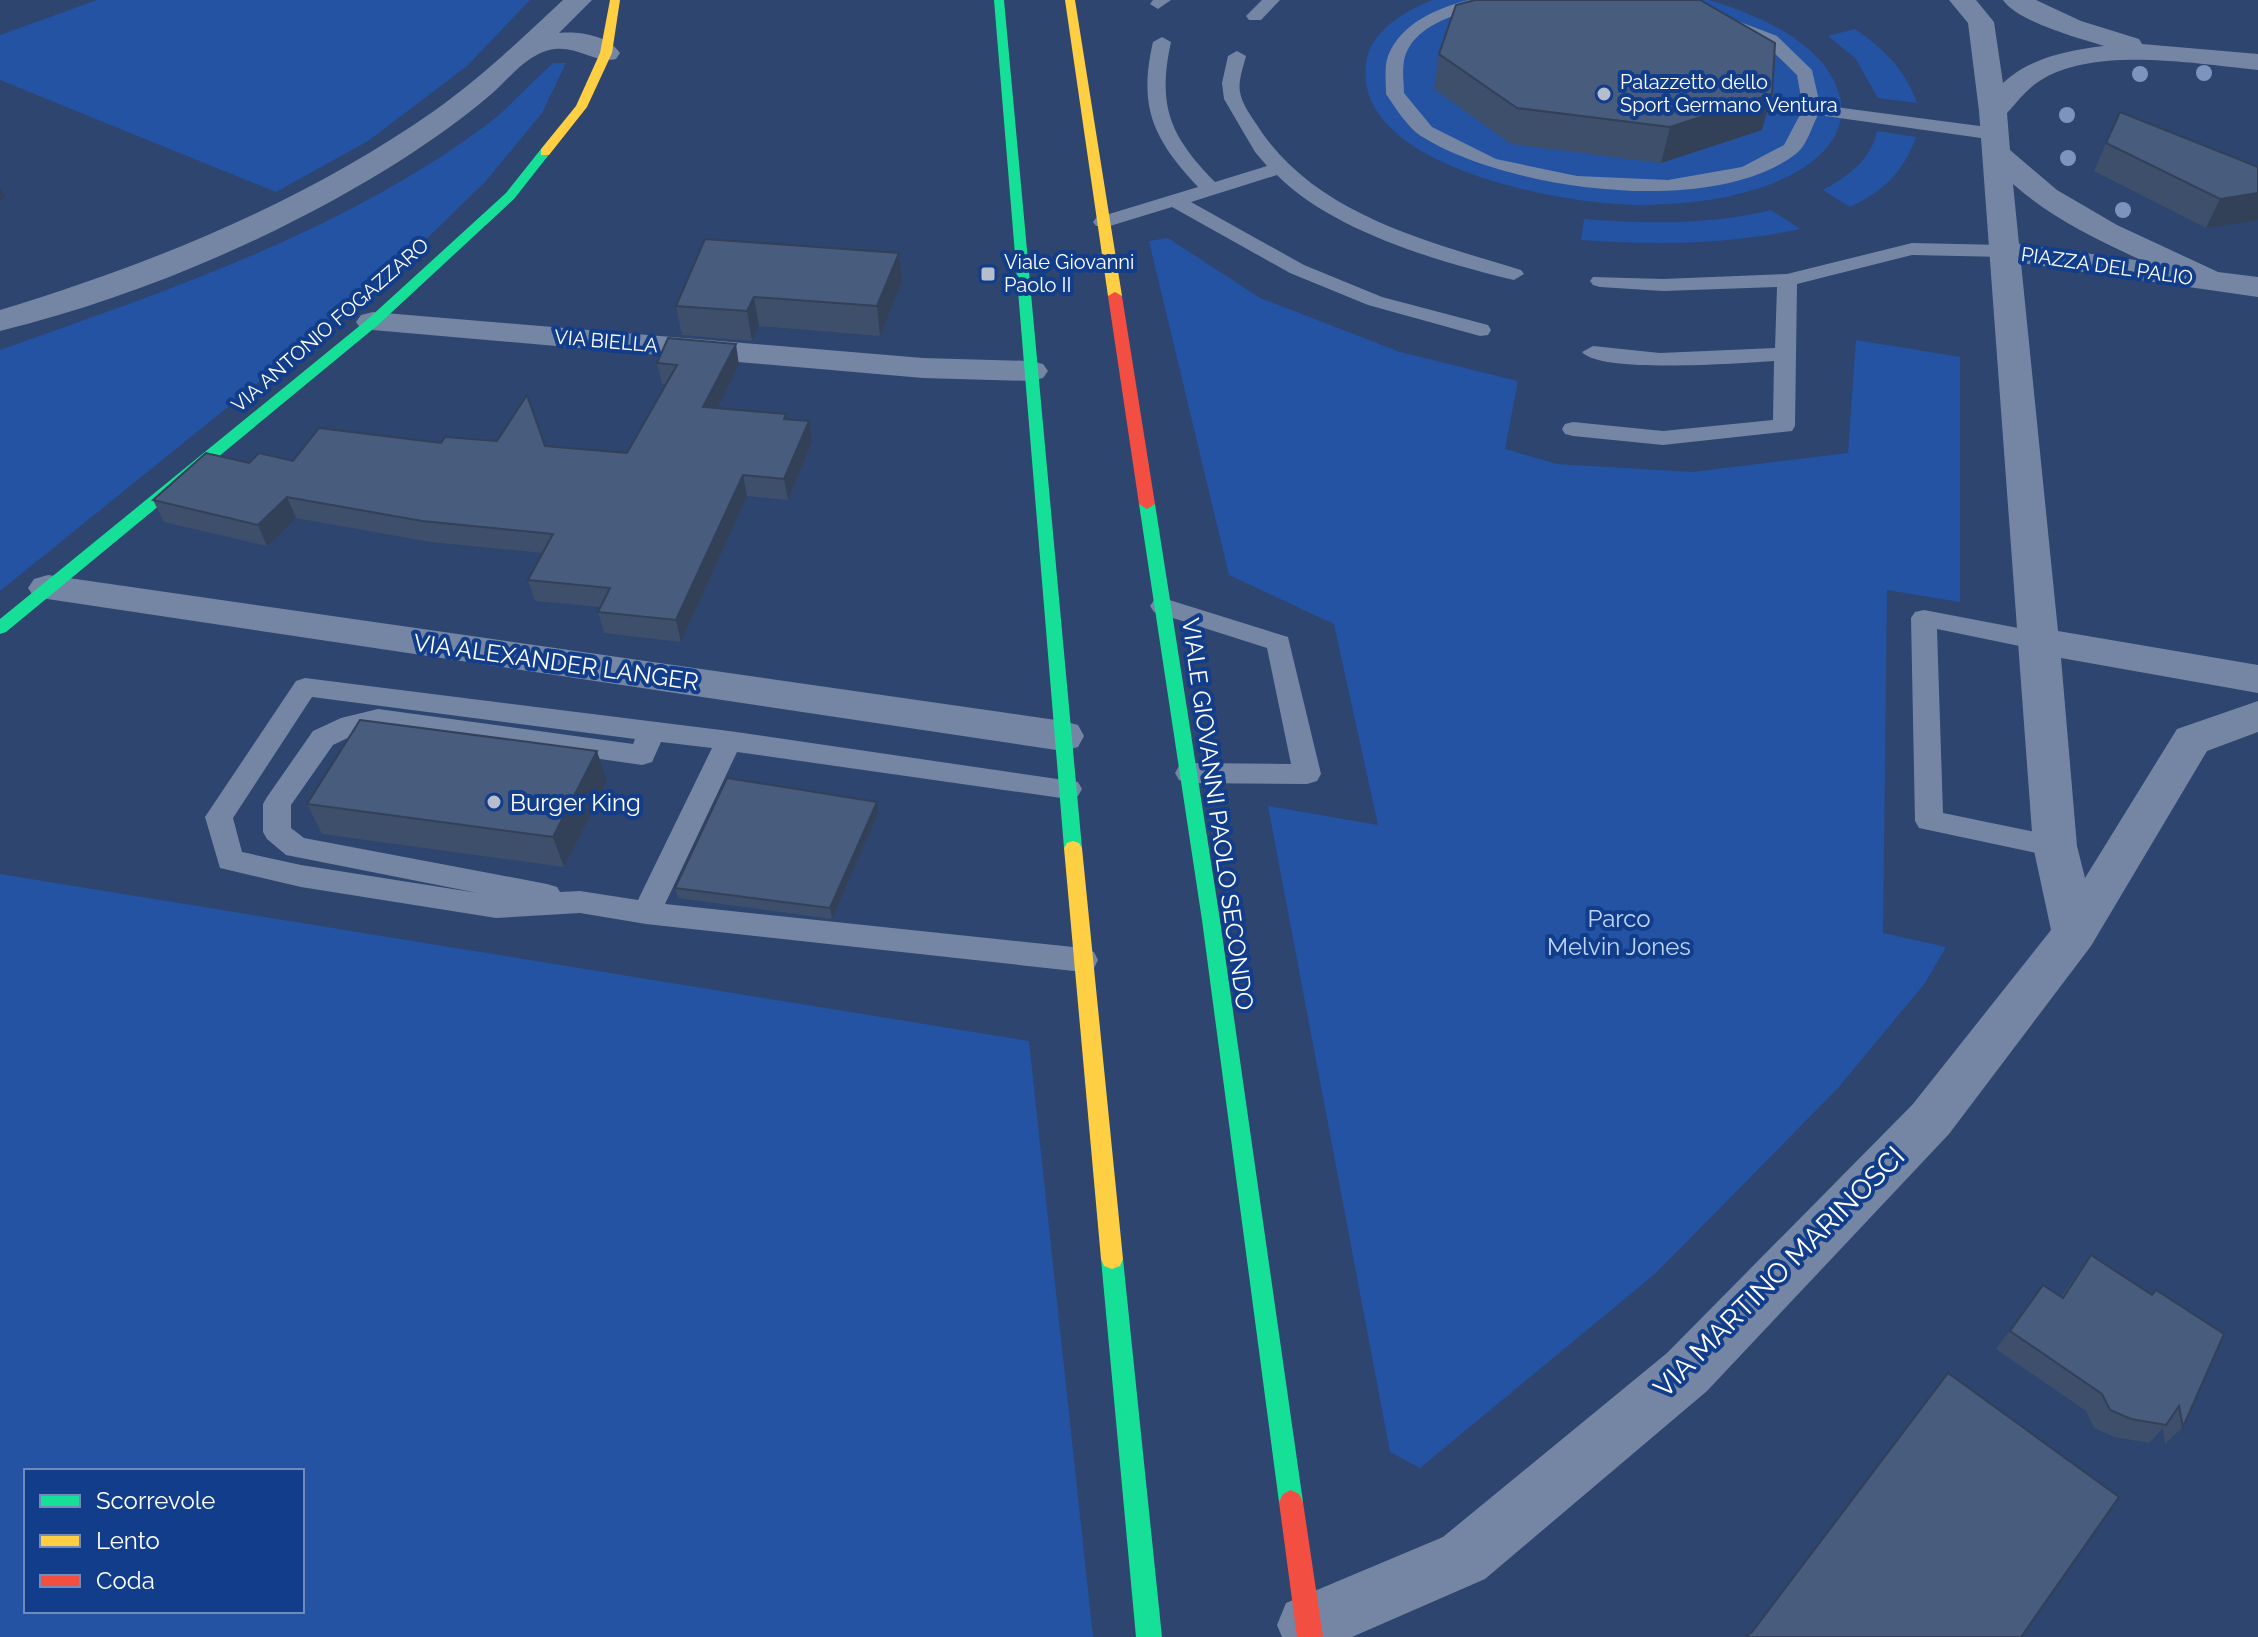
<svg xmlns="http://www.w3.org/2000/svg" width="2258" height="1637" viewBox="0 0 2258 1637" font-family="Raleway,sans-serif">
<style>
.green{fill:#2453a3;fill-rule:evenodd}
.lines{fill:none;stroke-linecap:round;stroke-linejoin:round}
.lane{fill:#7486a4;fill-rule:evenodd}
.street{fill:#7486a4;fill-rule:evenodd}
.fast{fill:#16e098;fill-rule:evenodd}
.slow{fill:#ffcf43;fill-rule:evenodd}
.jam{fill:#f24e42;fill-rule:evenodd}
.tree{fill:#7d95bd}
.wall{fill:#3e4f6c}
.shaded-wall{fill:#324058}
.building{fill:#485c7e;stroke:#324058;stroke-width:2}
.poi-dot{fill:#b6becd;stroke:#113d8b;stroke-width:3}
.labels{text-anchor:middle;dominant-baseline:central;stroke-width:8;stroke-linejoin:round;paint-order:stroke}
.far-poi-label{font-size:20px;fill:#fff;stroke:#113d8b;text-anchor:start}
.far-street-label{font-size:20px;fill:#fff;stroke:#113d8b}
.street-label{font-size:24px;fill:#fff;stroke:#113d8b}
.poi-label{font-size:24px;fill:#fff;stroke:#113d8b;text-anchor:start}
.park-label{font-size:24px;fill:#bfd6fd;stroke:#113d8b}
.near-street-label{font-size:28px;fill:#fff;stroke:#113d8b}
</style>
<rect width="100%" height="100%" fill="#2d456f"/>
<path class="green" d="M97,0H530L467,66L368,141L276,192L0,80V35Z
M1433,0H1709C1756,14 1827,43 1840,97C1847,130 1827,153 1800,170C1753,198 1690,205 1635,205C1561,204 1352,167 1366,63C1370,31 1406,10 1433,0Z
M1855,29C1884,49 1905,69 1917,103L1878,98L1855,58L1828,36Z
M553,63H566L542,113L485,182L379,285L0,591V350C166,291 337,234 481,129C507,111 529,84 553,63Z
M1877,131L1916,137C1904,171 1883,192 1850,207L1823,190C1847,177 1872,159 1877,131Z
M1771,210L1800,229C1727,245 1655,245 1581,240L1584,219C1647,224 1709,225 1771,210Z
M1168,238L1260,298L1400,352L1518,381L1505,449L1557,464L1692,472L1848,453L1856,340L1960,357V602L1887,590L1883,933L1946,947L1925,983L1837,1089L1656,1273L1420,1468L1390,1452L1268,806L1378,825L1334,624L1229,575L1149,241Z
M0,874L1029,1041L1093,1637H0ZM26,1471H302V1611H26Z"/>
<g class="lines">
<path class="lane" d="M1153,0H1171L1158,9L1150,4Z
M1262,0H1280L1261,20H1249L1246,16Z
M1469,0H1500L1498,4C1466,11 1412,22 1404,61C1402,72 1404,83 1404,93L1432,127L1496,159L1577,176L1668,180L1742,167L1784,145L1803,109L1797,75L1765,44L1729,29L1726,25L1729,21L1735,20L1777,36L1812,70L1820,105L1995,128L2004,134L1995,140L1818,115C1812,126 1807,145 1797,153C1714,219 1506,190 1421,136C1408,128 1395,107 1386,94C1386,82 1384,67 1388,56C1401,23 1437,8 1469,0Z
M1162,37L1171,42C1157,106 1170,136 1215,182L1267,166L1255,152L1224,99L1222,83L1228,56L1237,51L1246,56C1243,68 1238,81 1240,92C1242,104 1251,116 1257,125C1313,214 1426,241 1521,270L1524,274L1514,280C1439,262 1332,231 1277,175L1191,202L1304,265L1382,297L1488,325L1491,330L1488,335L1480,336L1368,305L1290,273L1172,207L1110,226H1096L1093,222L1096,218L1198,187C1153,139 1138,107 1153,42Z
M1912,243L2004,245L2014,251L2004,257L1912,255L1797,284L1795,426L1792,431L1663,445L1573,436L1565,434L1562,429L1565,424L1573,422L1663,431L1773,420L1774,361C1742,363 1600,374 1582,352L1593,346L1660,353L1775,348L1777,287L1663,291L1600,287L1593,285L1590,281L1593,277L1663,279L1787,274Z
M1163,598L1288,637L1321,774L1317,781L1307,784L1189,783L1179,780L1175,773L1179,766L1189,763L1291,764L1267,648L1154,612L1150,606L1154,600Z
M1924,610L2039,632L2048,635L2052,641L2048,647L2039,650L1937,629L1943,813L2065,838L2069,846L2065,854L2055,857L1919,828L1915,821L1911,618L1915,612Z
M305,678L729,731L1078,782L1082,789L1078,796L1068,799L737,752L665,904L1083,948L1094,952L1098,960L1094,968L1083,972L646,924L580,913L496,918L301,887L220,868L205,817L296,681ZM312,697L635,739L633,744L378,709L341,718L313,731L267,797L263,804V832L267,839L286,855L478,893L301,865L242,852L233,818ZM378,727L642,765L652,762L661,742L712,748L638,900L580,891L560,892L557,887L547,884L304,838L291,828V805L333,745L358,733Z"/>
<path class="street" d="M563,0H592L559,33C578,31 608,35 620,53L616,59C589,65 571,36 535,56C518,65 504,84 489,96C463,118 435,138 406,157C286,234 139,297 0,331V310C154,263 302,203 434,111C481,78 522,38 563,0Z
M1949,0H1976L1994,22L2003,83C2029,58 2069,50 2104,46C2078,38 2018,22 2003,0H2036L2081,21L2139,39L2142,44L2258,54V70C2196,64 2093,45 2038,82C2026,90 2017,102 2007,113L2010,150L2057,190L2117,225L2218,272L2258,277V297L2021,263L2058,631L2258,665V693L2061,658L2077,846L2085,878L2177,729L2258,701V732L2207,751L2091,946L1949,1134L1707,1391L1485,1579L1352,1637H1282L1277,1625L1286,1603L1443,1537L1667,1353L1913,1104L2051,930L2033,846L1979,111L1968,23ZM2013,184C2051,218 2097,240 2143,261L2019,244Z
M373,312L923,358L1031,361L1043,364L1048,371L1043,378L1031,381L923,378L361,329L356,322L361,315Z
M48,575L1063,721L1078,725L1084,736L1078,747L1063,751L34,597L28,588L34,579Z"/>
<path class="fast" d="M994,0H1004L1082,848L1079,853H1067L1064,848Z
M541,149L551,152L514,199L378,325L6,632L0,634V619L368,319L506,193Z
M1147,499L1155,504L1220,920L1303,1502L1299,1510L1291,1514L1283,1510L1279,1502L1202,920L1139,504Z
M1112,1249L1120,1252L1123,1259L1162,1637H1136L1101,1259L1104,1252Z"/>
<path class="slow" d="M610,0H620L612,53L587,107L549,155H541V149L576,106L600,53Z
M1065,0H1075L1122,296L1115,300L1108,296Z
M1073,841L1079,843L1082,848L1123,1259L1120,1266L1112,1269L1104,1266L1101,1259L1064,848L1067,843Z"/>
<path class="jam" d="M1115,292L1122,296L1155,504L1147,509L1139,504L1108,296Z
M1291,1490L1299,1494L1303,1502L1323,1637H1297L1279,1502L1283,1494Z"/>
</g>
<g class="tree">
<circle cx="2204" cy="73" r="8"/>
<circle cx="2140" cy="74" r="8"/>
<circle cx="2067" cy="115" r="8"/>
<circle cx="2068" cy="158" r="8"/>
<circle cx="2123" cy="210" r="8"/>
</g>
<path class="wall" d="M1439,54L1762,130L1661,163L1511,144L1434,89Z
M2106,143L2258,167L2206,228L2094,171Z
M899,253L902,282L880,336L759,326L752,341L682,335L676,306Z
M657,363L739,365L717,408L787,419L812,442L788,500L747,496L681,642L604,633L598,612L600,607L535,601L528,580L543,553L430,542L296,518L267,546L164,522L153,500L249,463L293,461L441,443L497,441L627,453L666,384H662Z
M607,782L564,867L322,834L307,804Z
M878,813L832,919L678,898L675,888Z
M2091,1255L2152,1295L2156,1290L2183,1427L2165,1444L2163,1428L2149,1443L2114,1437L2094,1428L2086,1411L1996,1349L2043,1285L2061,1297L2077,1274Z"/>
<path class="shaded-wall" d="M1772,94L1762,130L1661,163L1670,127Z
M0,187L5,198L0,200Z
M2258,193V220L2206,228L2220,199Z
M899,253L902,282L880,336L877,306Z
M754,297L759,326L752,341L747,311Z
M736,344L739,365L707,428L703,407Z
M809,421L812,442L788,500L784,479Z
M743,475L747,496L681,642L676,620Z
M287,497L296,518L267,546L258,525Z
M597,751L607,782L564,867L553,837Z
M877,802L878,813L832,919L830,908Z"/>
<path class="building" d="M1475,0H1700L1775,43L1772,94L1670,127L1517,108L1439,54L1456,5Z
M2120,112L2258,167V193L2220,199L2106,143Z
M705,239L899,253L877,306L754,297L747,311L676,306Z
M668,338L736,344L703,407L786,414L784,419L809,421L784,479L743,475L676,620L598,612L610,588L528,580L553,534L422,521L287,497L258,525L153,500L206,453L249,463L259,453L293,461L319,428L441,443L445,437L497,441L527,395L545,446L627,453L677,365L657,363Z
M360,720L597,751L553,837L307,804Z
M727,778L877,802L830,908L675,888Z
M2091,1255L2152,1295L2156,1290L2224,1334L2183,1427L2179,1406L2166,1425L2131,1419L2110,1410L2102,1394L2010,1331L2043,1285L2063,1298Z
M1948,1373L2119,1497L2021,1637H1745L1752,1632Z"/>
<g class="poi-dot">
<circle cx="1604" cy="94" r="8"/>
<rect x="980" y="266" width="16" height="16" rx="4"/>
<circle cx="494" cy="802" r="8"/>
</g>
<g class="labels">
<g class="far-poi-label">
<text x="1620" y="82">Palazzetto dello<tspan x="1620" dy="23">Sport Germano Ventura</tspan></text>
<text x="1004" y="262">Viale Giovanni<tspan x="1004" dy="23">Paolo II</tspan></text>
</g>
<g class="far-street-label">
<text transform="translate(2107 266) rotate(8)">PIAZZA DEL PALIO</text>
<text transform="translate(330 325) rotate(-41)">VIA ANTONIO FOGAZZARO</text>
<text transform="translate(606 341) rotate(5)">VIA BIELLA</text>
</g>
<g class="street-label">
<text transform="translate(556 662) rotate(8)">VIA ALEXANDER LANGER</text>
<text transform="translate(1218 814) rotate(82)">VIALE GIOVANNI PAOLO SECONDO</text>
</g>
<g class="poi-label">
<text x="510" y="802">Burger King</text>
</g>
<g class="park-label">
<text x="1619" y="918">Parco<tspan x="1619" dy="28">Melvin Jones</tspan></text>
</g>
<g class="near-street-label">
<text transform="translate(1779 1272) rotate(-45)">VIA MARTINO MARINOSCI</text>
</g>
</g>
<rect x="24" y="1469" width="280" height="144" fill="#113d8b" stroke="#708bb9" stroke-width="2"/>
<rect x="40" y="1495" width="40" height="12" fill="#16e098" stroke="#708bb9" stroke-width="2"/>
<text x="96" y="1509" font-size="24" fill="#ffffff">Scorrevole</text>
<rect x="40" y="1535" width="40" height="12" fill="#ffcf43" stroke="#708bb9" stroke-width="2"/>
<text x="96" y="1549" font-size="24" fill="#ffffff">Lento</text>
<rect x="40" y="1575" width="40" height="12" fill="#f24e42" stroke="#708bb9" stroke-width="2"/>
<text x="96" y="1589" font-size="24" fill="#ffffff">Coda</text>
</svg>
